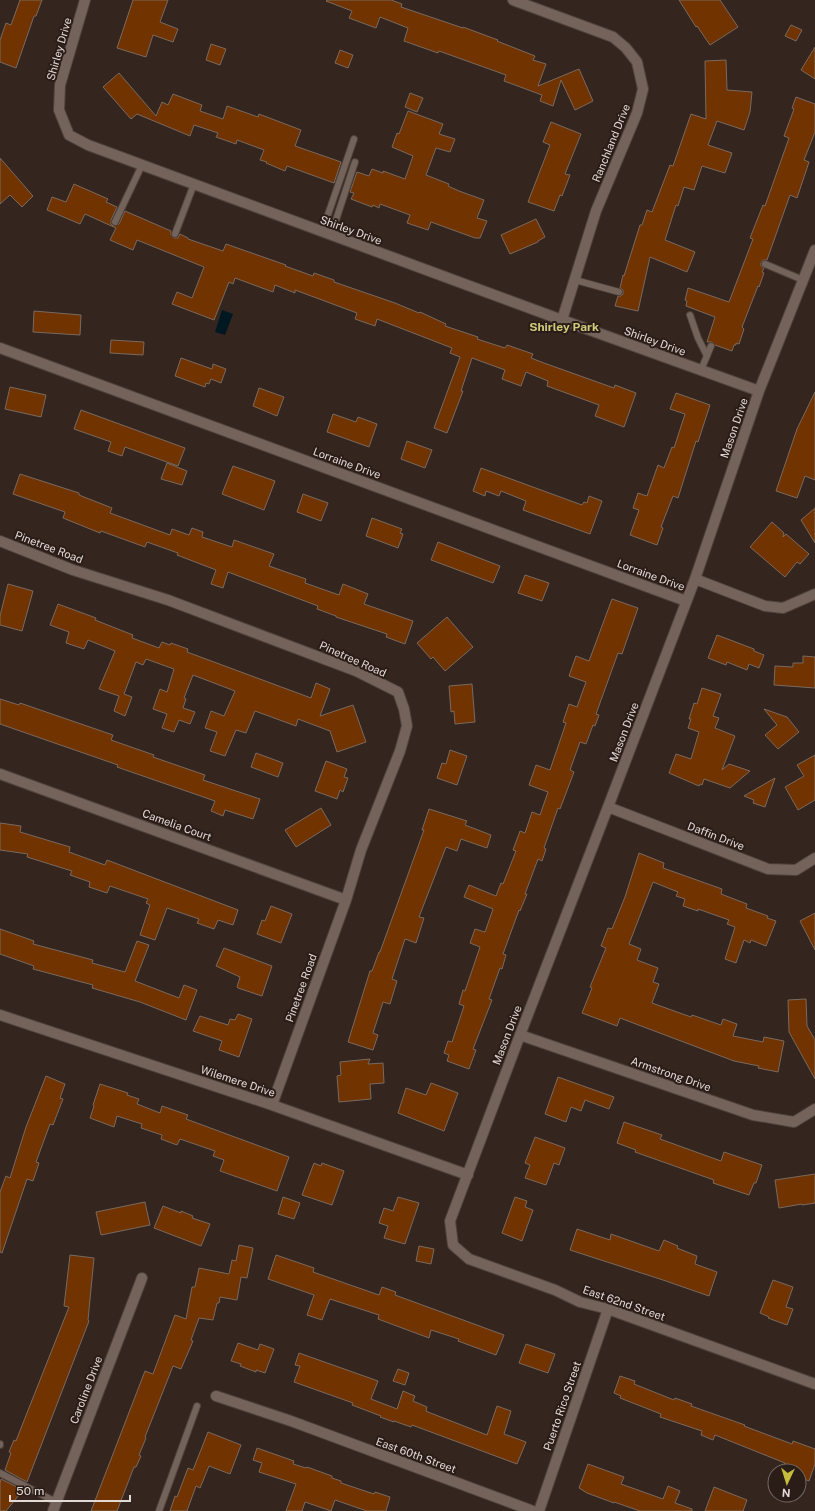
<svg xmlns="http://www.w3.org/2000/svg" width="815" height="1511" viewBox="0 0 815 1511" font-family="'Public Sans',sans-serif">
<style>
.water{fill:#001822}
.building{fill:#713400;stroke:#796960}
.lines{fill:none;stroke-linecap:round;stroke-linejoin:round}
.lane-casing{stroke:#4f433d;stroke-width:8}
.street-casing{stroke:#4f433d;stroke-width:12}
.lane{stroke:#74635b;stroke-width:6}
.street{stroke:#74635b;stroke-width:10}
.labels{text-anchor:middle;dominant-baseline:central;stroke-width:4;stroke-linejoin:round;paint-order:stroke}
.street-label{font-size:11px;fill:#e3d9d5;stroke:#2a1c16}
.neighbourhood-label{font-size:12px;font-weight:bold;fill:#d0cb7d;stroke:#2a1c16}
</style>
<rect width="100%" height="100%" fill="#34261f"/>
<path class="water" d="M222,310L233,314L225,335L215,332Z"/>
<path class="building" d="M20,0H42L36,16H34L16,68L0,62V40L6,23L11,25Z
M133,0H168L160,22L178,29L173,42L153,35L146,57L117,48Z
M327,0H391L402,4L401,7L463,28V27L498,40L497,41L535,56L533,60L546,64L538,86L579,69L593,101L575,110L561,80L553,106L540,101L542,95L504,81L506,75L439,51L438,53L404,41L408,28L380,17L376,28L349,18L352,11L326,1Z
M679,0H720L738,27L710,45L697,26L696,27Z
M791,25L802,30L796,41L785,36Z
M211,44L226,49L220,65L206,60Z
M815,47V79L801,70Z
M340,50L353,55L348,68L335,63Z
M726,60L727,90L752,92L750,112L744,130L717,121L708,145L732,153L725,173L702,166L694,190L684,187L678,206L676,205L665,240L695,252L687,272L650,257L638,311L615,306L618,296H621L623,294V290L620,288L623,275L624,276L640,225H642L647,210L652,212L670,165L673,166L691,114L706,119L705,61Z
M119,73L156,116L162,102L168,105L173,94L202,105L200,111L223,119L227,106L258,117L259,114L301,130L295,146L341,162L334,183L287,166L285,171L266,163L267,162L260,160L264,150L237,140L236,144L216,137L218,133L194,125L190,136L137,114L131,119L103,87Z
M410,93L423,98L417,112L405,107Z
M796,97L815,104V132L804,160L809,162L797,198L790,195L767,260H763L761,263V266L764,268L762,272L764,273L759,287L758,286L742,327L744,329L739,344L736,343V345H734L732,351L715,345L712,342H707L715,317L686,306L687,301L685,300L688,288L729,302L753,239L750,238L763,205L765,206L789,138L784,136L794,109L792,108Z
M408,111L443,124L439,134L455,139L450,152L436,148L426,175L449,184L448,186L459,191L484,200L477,218L487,221L480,238H475L431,222L428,230L407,223L410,215L380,204L379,208L373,205L372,207L351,199L354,193L350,192L357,172L369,176L372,169L383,173V171L405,179L413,156L392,147L397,133L399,134Z
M551,122L581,134L565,174L570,175L562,196L560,195L554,211L528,202L550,145L543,142Z
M0,158L33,196L22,207L10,195L0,204Z
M74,184L108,199L106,202L117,207L111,220V224L113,226L119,224L125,211L171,231V235L174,238H178L180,234L188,238V239L223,251L226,244L286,265L285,266L313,276L314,273L334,280V282L395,303L419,313L420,312L446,324L445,326L478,337L477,339L505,348L507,345L533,354L531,358L544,363L614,388L615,385L636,393L624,427L595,416L599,405L547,386L548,381L526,372L521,386L502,379L505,370L472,358L461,391H463L447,433L434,428L460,357L450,353L452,348L377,319L375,326L355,319L357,313L295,290V293L275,285L273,292L235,278L233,284L229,282L214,320L172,304L177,292L192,298L204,267L137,240L133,250L110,240L116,228L85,214L80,224L47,210L52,197L66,202Z
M536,219L545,237L538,241V242L510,254L501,235Z
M34,311L81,315L80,335L33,332Z
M111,340L144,342L143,355L110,353Z
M181,358L212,369L213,364L226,369L221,383L211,379L209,384L206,383L205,387L175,376Z
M10,387L46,395L41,417L5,409Z
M259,388L284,397L277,416L253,406Z
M815,392V480L805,476L797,498L776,491L797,429Z
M676,393L710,405L698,442L696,441L678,498L673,496L661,527L663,528L657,545L630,535L639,510L633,508L638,493L647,496L658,465L664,468L672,447L674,448L685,414L670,409Z
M81,410L185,448L178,466L125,447L122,456L108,451L111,442L74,429Z
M333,414L356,422L358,417L377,424L369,447L327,432Z
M407,441L432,450L425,468L401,459Z
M167,463L187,471L182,485L161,479Z
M233,466L275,481L264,510L222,494Z
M481,468L582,505L584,502L587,503L589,496L602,501L590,534L523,510L526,501L501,491L499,496L486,491L485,496L473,491Z
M20,474L79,493V495L112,508L110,513L170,535L172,529L189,535L192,528L203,532L202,537L232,547L234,540L274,554L269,566L306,579L305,583L339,595L343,584L368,594L364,604L413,621L405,644L386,637L387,634L336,617V616L317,609L318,606L228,572L223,588L211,584L216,570L177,555L178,553L147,542L145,547L101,531L100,533L63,518L65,512L13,494Z
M303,494L328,503L321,521L297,512Z
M815,508V543L801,520Z
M372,518L402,529L400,533L403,534L398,548L366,536Z
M772,522L784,533L783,537L786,534L809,554L800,564L797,562L785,577L750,547Z
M438,542L500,566L493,583L431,560Z
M525,575L549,583L542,601L518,593Z
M8,584L33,591L22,631L0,625V616Z
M612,599L638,608L622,654L618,653L596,714L599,715L595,726L593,725L586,744L580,742L570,770L574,772L560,809L558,808L544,848L546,849L542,861L538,859L525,894H527L520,911L519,910L503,954L506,955L502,969L500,968L489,999L492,1000L473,1049L476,1050L469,1069L447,1061L449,1055L444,1053L448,1041L452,1042L464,1006L459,1004L463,990L465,991L480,947L470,943L475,929L485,932L493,909L464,897L469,885L496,896L501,883L503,884L516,851L513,850L520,831L525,833L532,812L540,815L548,792L529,785L536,765L550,770L566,723L563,722L569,704L577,707L586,682L569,676L576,656L589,661Z
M58,604L96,618L95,620L133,635L132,638L159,648L162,642L170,645L171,643L188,649L187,652L311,698L316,683L330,689L320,716L353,705L366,742L337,752L330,731L298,719L296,726L255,711L246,733L236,730L225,756L210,751L217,732L205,728L211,711L224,716L235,691L193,675L184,698L186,699L183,708L195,712L190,724L179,720L174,732L162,728L167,714L153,709L160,689L167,692L174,669L146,659L143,665L136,662L124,694L132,697L125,716L114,711L119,696L99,689L115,651L88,640L84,649L66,643L69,632L50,625Z
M447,617L473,647L445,671L433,657L431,659L417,643Z
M717,635L754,649V651L764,655L759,668L749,664L747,670L727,662L726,665L708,658Z
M803,656L815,657V688L774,685L775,666L793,667V663H803Z
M472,684L475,722L455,724L454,711L451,712L449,686Z
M702,688L721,694L713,716L719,718L715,728L735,736L722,770L729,764L750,771L730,788L704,779L702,785L700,784L699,786L669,773L676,754L691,759L699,732L688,728L691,719H689L694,703L697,704Z
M0,699L19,705L20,703L113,735L111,740L154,755L153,757L205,775L203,780L260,799L253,819L225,810L223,816L211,811L215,801L117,767L118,765L0,724Z
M764,709L787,717L799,732L778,749L765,735L777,725Z
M450,750L467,756L457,785L437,778L442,763L446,764Z
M256,753L283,763L278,777L251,767Z
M815,755V800L798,810L785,787L804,776L797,765Z
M326,761L347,769L344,777L348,778L343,792L340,790L337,799L315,791Z
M775,778L765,807L753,803L754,800L744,796Z
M321,808L331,825L296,847L285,830Z
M429,809L467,821L465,825L491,835L487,848L461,839L457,851L446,847L419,917L424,918L416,943L405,939L392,979L397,981L390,1004L383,1002L373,1033L378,1035L373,1050L348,1042L370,971H372L379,952H380L424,830H422Z
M0,823L21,826L20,832L70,847L69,852L105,865L107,860L238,910L233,925L218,920L214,929L197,923L199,919L167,908L155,940L140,935L150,905L146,903L148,899L110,886L107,893L89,887L90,882L70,875L72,871L27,857L28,854L0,850Z
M639,853L664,863L663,868L722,889L721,894L747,904L746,908L768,916L767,918L776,921L766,946L751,940L750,943L744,940L736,963L725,959L735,927L727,924L729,920L698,909V911L683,906L685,899L676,896L678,892L653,882L629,944L641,949L637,960L658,968L653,982L659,984L652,1003L691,1017L692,1015L721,1025L723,1019L737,1024L733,1036L763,1042L764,1037L784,1041L778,1072L758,1068L759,1066L734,1061L620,1018L617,1026L582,1013L592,988L590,987L606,948L601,946L608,928L612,929L625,897Z
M271,906L292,914L281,943L257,934L262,920L265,921Z
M815,913V950L800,921Z
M0,929L34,941L33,944L93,960L92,963L125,972L137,941L149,945L135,981L179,998L184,985L197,990L186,1020L140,1002L92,988L93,985L33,969L34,966L0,954Z
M224,948L272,966L262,996L238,988L237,987L240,977L216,966Z
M806,999L807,1026L815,1040V1079L789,1032L788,1000Z
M238,1014L252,1019L239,1057L219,1050L222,1041L193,1031L200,1016L228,1025L230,1019L235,1020Z
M370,1059L368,1064L383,1063L384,1083L370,1084L371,1099L339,1102L337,1076L341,1075L340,1062Z
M46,1076L65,1084L60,1098L63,1099L53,1125L50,1124L36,1162L39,1163L33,1181L27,1179L2,1253L0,1252V1192L6,1176L10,1178L26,1127Z
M558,1077L614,1097L609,1109L585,1100L581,1111L571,1107L566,1122L545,1114Z
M431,1083L458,1093L444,1131L398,1113L406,1088L426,1095Z
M100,1084L128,1093L127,1095L139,1099L137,1104L160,1113L162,1106L188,1115L186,1119L289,1157L277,1191L220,1171L224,1160L213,1156L215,1151L180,1139L177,1145L161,1139L162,1135L141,1128L142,1124L117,1116L114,1127L90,1118L94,1106L93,1105Z
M624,1122L662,1135L660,1139L721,1161L724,1152L762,1165L756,1183H754L749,1195L713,1183L714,1180L635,1152L636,1150L617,1143Z
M535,1137L565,1148L559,1165L554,1163L546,1185L525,1178L530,1165L525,1163Z
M314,1163L321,1166L322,1163L344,1171L332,1205L302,1195Z
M815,1174V1203L802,1205V1204L779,1208L775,1180Z
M283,1197L300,1203L294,1219L278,1214Z
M398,1197L419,1203L405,1244L384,1238L388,1226L379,1223L384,1208L393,1211Z
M515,1197L527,1201L525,1207L533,1210L522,1241L502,1233Z
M145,1202L150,1225L101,1235L96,1212Z
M163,1206L181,1213V1211L193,1216L192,1218L210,1224L201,1246L154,1228Z
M577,1229L610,1240L611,1234L659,1251L664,1240L678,1246L677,1248L697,1256L695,1264L717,1272L709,1296L663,1280L570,1250Z
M239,1245L253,1248L247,1278L241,1277L237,1300L220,1297L219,1303H217L213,1320L199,1318L191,1340L193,1341L181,1369L173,1366L145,1437L146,1438L139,1455L141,1456L136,1467H134L117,1511H91L145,1371L153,1374L175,1315L186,1319L192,1287H195L199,1268L229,1274L232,1260L236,1261Z
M419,1246L434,1249L431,1264L416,1261Z
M70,1255L94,1258L88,1320L89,1321L27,1482L5,1470L11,1453L9,1452L14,1440L16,1441L23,1423L69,1307L64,1306Z
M276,1255L314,1268L313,1272L379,1295L382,1287L396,1292L395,1295L504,1335L496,1355L458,1341L459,1339L431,1330L429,1338L378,1319L379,1315L330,1299L322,1320L307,1315L314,1295L268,1279Z
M773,1280L793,1287L786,1307L793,1309L787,1325L768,1318L769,1317L760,1313Z
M238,1343L258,1350L260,1344L274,1349L265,1373L256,1370V1372L240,1366L241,1364L231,1361Z
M526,1344L555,1354L548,1373L519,1363Z
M299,1353L378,1381L371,1399L397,1409L403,1391L415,1396L413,1401L427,1407L426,1411L428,1412L487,1435L497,1406L511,1411L504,1434L526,1442L517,1464L412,1425L411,1427L394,1421V1422L380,1417L381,1416L352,1405L353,1403L294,1382L300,1366L295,1365Z
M398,1369L409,1373L405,1385L393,1381Z
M620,1376L635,1381L634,1384L674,1400L675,1398L692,1404L691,1406L745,1425L744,1426L792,1444L793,1441L815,1449V1464L809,1481L799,1477V1471H782L785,1463L715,1435L713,1440L701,1435L702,1431L660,1417L661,1414L620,1398L621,1396L614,1393Z
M208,1432L241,1445L230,1474L209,1466L200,1488L196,1486L187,1511H170L175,1496L177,1497L188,1468L193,1470Z
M257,1448L294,1461L293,1464L306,1468L307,1467L332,1476V1478L341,1481V1483L374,1494L375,1492L390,1497L386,1511H367L335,1500L331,1511L305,1502L302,1511H286L296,1484L259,1472L262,1463L253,1460Z
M588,1464L624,1477L621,1484L663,1499L668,1486L680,1491L675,1503L692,1509V1511H640L614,1502V1503L587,1493L579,1488Z
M1,1479L23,1490L6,1511H0V1483Z
M714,1487L747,1500L743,1511H705Z"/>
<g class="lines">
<defs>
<path id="lane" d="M115,222L142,165
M322,232L354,139
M175,234L194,184
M331,235L355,162
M765,264L803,280
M575,280L619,292
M690,315L698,338L707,356
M701,370L711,346
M0,1445V1444
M0,1473L56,1502
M159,1511L197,1406"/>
<path id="street" d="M85,0L60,85L59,110L69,135L88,145L562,320L759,391
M513,0L613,37L626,48L637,62L643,89L637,113L596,211L562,320
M815,250L759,391L695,579L608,807L520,1035L450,1221L453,1245L469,1259L555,1290L580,1302L608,1309L815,1384
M0,348L686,601
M0,541L73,570L168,600L356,671L398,692L404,709L407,726L400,751L361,850L346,900L272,1105
M695,579L765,606L783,608L815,594
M0,774L346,900
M608,807L768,869L796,870L815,858
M0,1015L272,1105L468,1175
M520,1035L753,1115L794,1122L815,1109
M216,1396L291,1421L533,1511
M53,1511L142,1278
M539,1511L608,1309"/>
</defs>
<use href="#lane" class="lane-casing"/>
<use href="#street" class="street-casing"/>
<use href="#lane" class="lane"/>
<use href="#street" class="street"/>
</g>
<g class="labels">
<g class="street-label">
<text transform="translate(59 49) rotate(-74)">Shirley Drive</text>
<text transform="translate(611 143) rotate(-68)">Ranchland Drive</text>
<text transform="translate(351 230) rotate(20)">Shirley Drive</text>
<text transform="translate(655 341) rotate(20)">Shirley Drive</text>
<text transform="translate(734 428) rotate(-71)">Mason Drive</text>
<text transform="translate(347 463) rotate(20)">Lorraine Drive</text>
<text transform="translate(49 547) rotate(21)">Pinetree Road</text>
<text transform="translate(651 575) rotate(20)">Lorraine Drive</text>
<text transform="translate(353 659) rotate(24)">Pinetree Road</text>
<text transform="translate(624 732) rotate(-69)">Mason Drive</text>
<text transform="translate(177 825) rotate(20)">Camelia Court</text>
<text transform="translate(716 836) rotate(21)">Daffin Drive</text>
<text transform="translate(301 988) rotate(-70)">Pinetree Road</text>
<text transform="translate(507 1035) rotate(-69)">Mason Drive</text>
<text transform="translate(671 1074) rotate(19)">Armstrong Drive</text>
<text transform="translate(238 1081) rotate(18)">Wilemere Drive</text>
<text transform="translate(624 1303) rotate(19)">East 62nd Street</text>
<text transform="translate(86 1390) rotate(-69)">Caroline Drive</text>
<text transform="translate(562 1406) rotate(-71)">Puerto Rico Street</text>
<text transform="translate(416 1455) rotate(20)">East 60th Street</text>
</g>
<g class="neighbourhood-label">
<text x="564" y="327">Shirley Park</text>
</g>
</g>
<g transform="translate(787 1483) rotate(184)"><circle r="19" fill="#2a1c16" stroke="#746862"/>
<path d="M0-3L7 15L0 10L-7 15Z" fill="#c5bc3d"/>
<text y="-6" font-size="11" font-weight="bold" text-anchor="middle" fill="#e3d9d5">N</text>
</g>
<path d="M10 1495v6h120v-6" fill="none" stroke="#e3d9d5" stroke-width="2"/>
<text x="16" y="1495" font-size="12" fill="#e3d9d5" stroke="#2a1c16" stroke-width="3" paint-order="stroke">50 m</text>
</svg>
